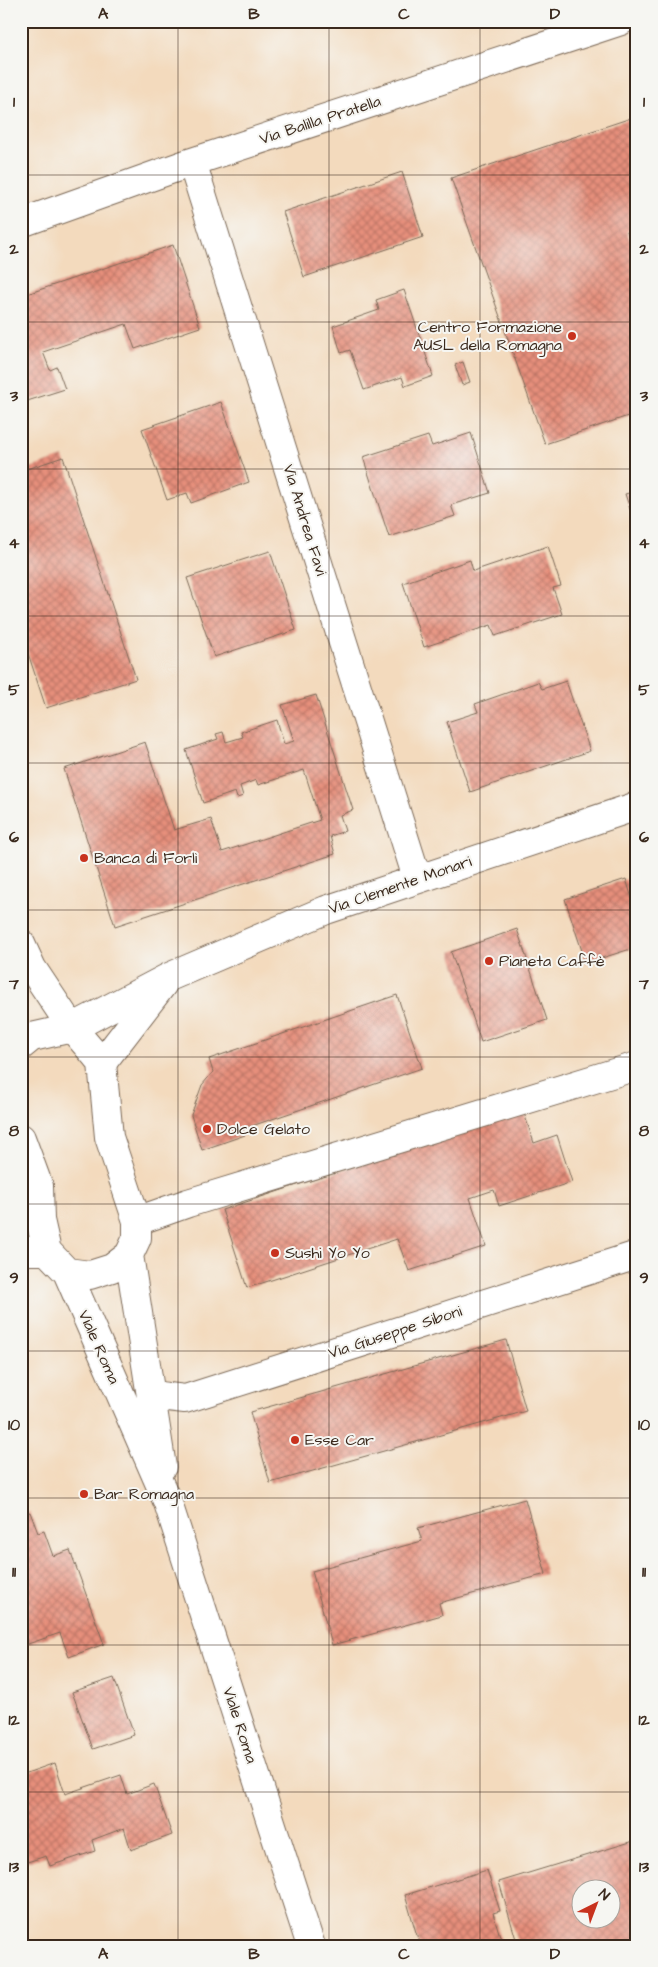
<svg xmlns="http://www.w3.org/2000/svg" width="658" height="1967" viewBox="0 0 658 1967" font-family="'Architects Daughter',sans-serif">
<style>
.building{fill:url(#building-cross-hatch);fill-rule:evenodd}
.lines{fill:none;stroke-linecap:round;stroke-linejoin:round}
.minor-casing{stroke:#7b6856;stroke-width:30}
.major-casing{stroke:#7b6856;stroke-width:30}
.minor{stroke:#fff;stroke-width:28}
.major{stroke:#fff;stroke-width:28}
.grid{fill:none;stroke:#3b2a1e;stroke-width:1;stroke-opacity:0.55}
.poi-dot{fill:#c8321e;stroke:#f6f6f2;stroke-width:2}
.labels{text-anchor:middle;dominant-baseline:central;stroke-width:4;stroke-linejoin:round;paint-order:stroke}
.street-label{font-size:16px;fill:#3b2a1e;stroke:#f6f6f2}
.poi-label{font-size:16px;fill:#3b2a1e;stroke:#f6f6f2;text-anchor:start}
.neatline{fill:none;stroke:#3b2a1e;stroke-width:2}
.grid-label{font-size:16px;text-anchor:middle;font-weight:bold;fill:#3b2a1e}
</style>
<defs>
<pattern id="building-cross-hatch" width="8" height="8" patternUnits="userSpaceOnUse" patternTransform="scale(1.25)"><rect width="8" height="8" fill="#e68f7c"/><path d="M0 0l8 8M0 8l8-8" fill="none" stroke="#bc7565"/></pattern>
</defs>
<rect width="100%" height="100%" fill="#f6f6f2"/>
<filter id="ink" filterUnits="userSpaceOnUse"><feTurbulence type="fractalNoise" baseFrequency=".02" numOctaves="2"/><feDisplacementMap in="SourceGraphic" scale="10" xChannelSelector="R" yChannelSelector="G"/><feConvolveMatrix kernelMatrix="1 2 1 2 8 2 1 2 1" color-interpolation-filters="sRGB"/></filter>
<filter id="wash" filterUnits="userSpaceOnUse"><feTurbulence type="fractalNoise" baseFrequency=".0096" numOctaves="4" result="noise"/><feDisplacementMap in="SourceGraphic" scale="20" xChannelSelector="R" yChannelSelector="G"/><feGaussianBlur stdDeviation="1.12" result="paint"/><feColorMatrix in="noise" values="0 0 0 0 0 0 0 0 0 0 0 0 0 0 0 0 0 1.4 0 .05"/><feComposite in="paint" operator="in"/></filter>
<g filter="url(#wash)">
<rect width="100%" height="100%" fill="#f3dabd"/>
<g id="blocks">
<path class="building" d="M637,116V227L627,231L637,260V413L545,444L451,178Z
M402,172L423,237L304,277L283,212Z
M173,245L200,327L135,349L126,324L43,352L50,370L57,367L65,389L21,403V296Z
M404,290L433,376L405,386L402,377L364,390L350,350L341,353L333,326L379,310L376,300Z
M463,362L470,382L462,385L455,365Z
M221,402L249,482L191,503L187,493L167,500L142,429Z
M471,433L490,493L451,505L455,516L389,537L363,457L428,436L432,446Z
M63,457L136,679L46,708L21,632V471Z
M637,491V526L636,527L625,494Z
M548,546L561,586L553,588L562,614L495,636L491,625L424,647L403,583L470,560L473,571Z
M270,551L296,630L214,657L187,578Z
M566,681L590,751L470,792L447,722L478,712L475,704L538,682L542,689Z
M316,695L353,810L340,815L345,831L330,836L335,854L115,926L64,769L145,742L174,830L211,819L222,852L320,820L304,770L258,785L256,780L240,786L243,796L237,798L235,792L203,803L186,750L218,739L216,734L223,732L226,742L243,737L241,732L277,720L284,744L294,741L282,705Z
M626,879L637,914V947L586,963L565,899Z
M517,929L547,1020L481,1042L451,952Z
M397,995L422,1068L243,1129L245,1135L202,1150L191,1115L202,1085L213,1072L209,1059Z
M523,1110L534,1143L557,1135L572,1182L499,1206L494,1190L470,1198L486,1246L409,1271L397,1239L247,1288L222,1210Z
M506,1340L526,1411L270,1483L250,1412Z
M525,1499L546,1574L439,1603L442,1615L332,1645L312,1571L422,1541L418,1528Z
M30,1512L38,1533L44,1531L53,1556L70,1550L104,1644L69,1657L60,1633L28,1644L21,1626V1515Z
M114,1678L134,1735L93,1749L72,1692Z
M55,1763L65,1794L121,1775L127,1794L154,1784L172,1835L131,1850L124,1828L92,1840L95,1851L50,1866L46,1856L21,1864V1810H23L21,1775Z
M637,1840V1946H518L499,1882ZM580,1890H610V1920H580Z
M487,1870L500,1911L493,1913L503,1946H420L405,1895Z"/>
</g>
</g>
<g filter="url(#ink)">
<use href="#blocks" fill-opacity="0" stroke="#7b6856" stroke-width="1"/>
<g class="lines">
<defs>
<path id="minor" d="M192,162L417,878
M21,223L192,162L621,21
M72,1028L169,977L326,910L637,806
M102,1063L163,984
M21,1208L39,1187
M137,1221L188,1203L637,1066
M21,1251H47
M151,1395L185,1399L637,1255"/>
<path id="major" d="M21,944L32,968L72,1028L102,1063L109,1137L137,1221V1238L129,1255L112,1268L90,1275L67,1272
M21,1046L32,1037L72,1028
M21,1138L39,1187L40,1220L47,1251L67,1272L168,1503L311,1946
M129,1255L162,1467"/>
</defs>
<use href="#minor" class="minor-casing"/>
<use href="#major" class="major-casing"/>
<use href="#minor" class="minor"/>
<use href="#major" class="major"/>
</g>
</g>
<path class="grid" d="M178,21V1946M329,21V1946M480,21V1946M21,175H637M21,322H637M21,469H637M21,616H637M21,763H637M21,910H637M21,1057H637M21,1204H637M21,1351H637M21,1498H637M21,1645H637M21,1792H637"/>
<g class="poi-dot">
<circle cx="572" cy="336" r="5"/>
<circle cx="84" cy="858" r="5"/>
<circle cx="489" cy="961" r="5"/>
<circle cx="207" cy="1129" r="5"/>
<circle cx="275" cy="1253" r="5"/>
<circle cx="295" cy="1440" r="5"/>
<circle cx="84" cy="1494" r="5"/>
</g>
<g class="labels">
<g class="street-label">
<text transform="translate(320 120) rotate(-18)">Via Balilla Pratella</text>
<text transform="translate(305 520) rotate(73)">Via Andrea Favi</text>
<text transform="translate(400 885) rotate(-19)">Via Clemente Monari</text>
<text transform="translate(395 1332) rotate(-18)">Via Giuseppe Siboni</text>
<text transform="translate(99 1347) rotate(66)">Viale Roma</text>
<text transform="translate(240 1725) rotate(72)">Viale Roma</text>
</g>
<g class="poi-label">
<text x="562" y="327" text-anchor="end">Centro Formazione<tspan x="562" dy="18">AUSL della Romagna</tspan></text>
<text x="94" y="858">Banca di Forlì</text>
<text x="499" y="961">Pianeta Caffè</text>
<text x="217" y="1129">Dolce Gelato</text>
<text x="285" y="1253">Sushi Yo Yo</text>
<text x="305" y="1440">Esse Car</text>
<text x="94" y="1494">Bar Romagna</text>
</g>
</g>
<rect width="658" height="1967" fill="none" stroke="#f6f6f2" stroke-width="55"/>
<g transform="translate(596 1904) rotate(42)"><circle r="24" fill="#f6f6f2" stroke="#aba49d"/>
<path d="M0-4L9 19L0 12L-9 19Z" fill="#c8321e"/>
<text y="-8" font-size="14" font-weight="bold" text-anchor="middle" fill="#3b2a1e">N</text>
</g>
<rect x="28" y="28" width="602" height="1912" class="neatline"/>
<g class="grid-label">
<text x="103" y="19">A</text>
<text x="254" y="19">B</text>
<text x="404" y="19">C</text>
<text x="555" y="19">D</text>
<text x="14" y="107">1</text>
<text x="644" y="107">1</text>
<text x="14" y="254">2</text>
<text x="644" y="254">2</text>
<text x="14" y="401">3</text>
<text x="644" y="401">3</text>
<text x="14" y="548">4</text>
<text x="644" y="548">4</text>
<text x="14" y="695">5</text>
<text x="644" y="695">5</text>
<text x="14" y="842">6</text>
<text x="644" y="842">6</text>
<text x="14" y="989">7</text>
<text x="644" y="989">7</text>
<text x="14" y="1136">8</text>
<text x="644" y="1136">8</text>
<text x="14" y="1283">9</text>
<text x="644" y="1283">9</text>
<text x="14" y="1430">10</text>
<text x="644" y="1430">10</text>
<text x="14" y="1577">11</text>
<text x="644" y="1577">11</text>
<text x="14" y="1725">12</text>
<text x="644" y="1725">12</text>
<text x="14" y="1872">13</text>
<text x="644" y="1872">13</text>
<text x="103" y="1959">A</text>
<text x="254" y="1959">B</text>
<text x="404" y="1959">C</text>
<text x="555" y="1959">D</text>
</g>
</svg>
